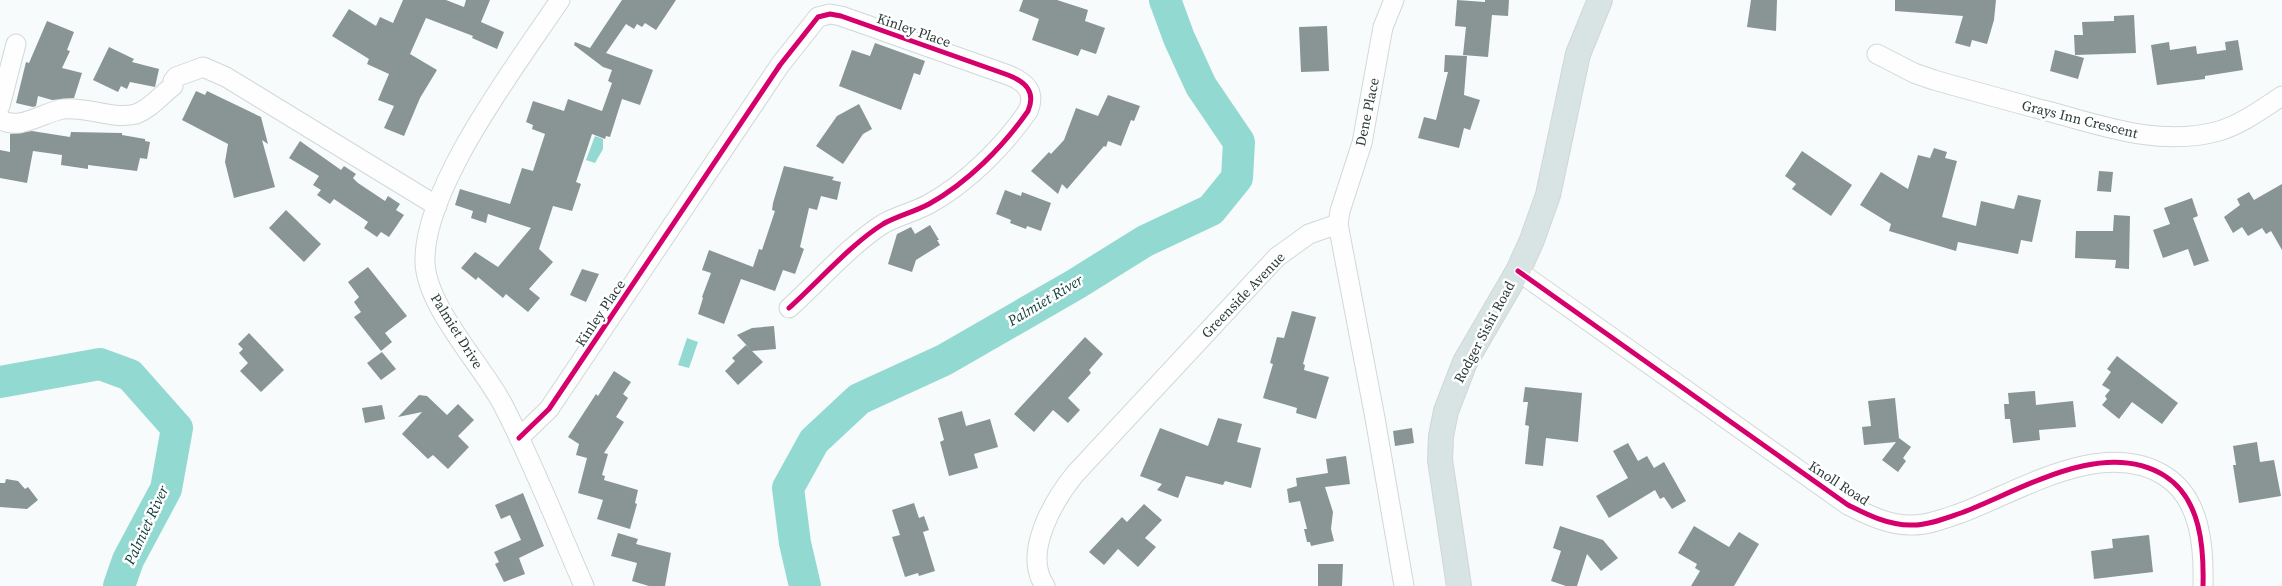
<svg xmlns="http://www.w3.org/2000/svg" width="2282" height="586" viewBox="0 0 2282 586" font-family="'Source Serif 4',serif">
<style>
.water{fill:#92d9d2}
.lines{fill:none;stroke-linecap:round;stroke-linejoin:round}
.river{stroke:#92d9d2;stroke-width:32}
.building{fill:#889594}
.minor-casing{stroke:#cfd9d8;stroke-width:21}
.major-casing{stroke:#d1d6d6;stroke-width:26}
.minor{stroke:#fefefe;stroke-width:19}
.major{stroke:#d8e4e3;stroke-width:24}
.cycleway-casing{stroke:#fff;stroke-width:8}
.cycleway{stroke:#d6006c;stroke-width:5}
.labels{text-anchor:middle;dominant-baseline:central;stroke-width:5;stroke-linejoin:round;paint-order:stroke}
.street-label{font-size:14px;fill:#2b3c3a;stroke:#fff}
.water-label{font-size:15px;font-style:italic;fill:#0e3e3a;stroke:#fff}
</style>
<rect width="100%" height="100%" fill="#f7fbfb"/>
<path class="water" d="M595,136L603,139V149L595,163L586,160Z
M687,338L698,342L689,368L678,365Z"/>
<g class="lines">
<path class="river" d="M0,382L100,364L130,375L177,428L166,489L128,560L119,586
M805,586L795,543L788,488L814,441L859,399L944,360L1076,284L1145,241L1211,210L1237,178L1239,142L1201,86L1179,38L1165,0"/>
</g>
<path class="building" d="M403,0H446L464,7L466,0H490L481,22L504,32L497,49L472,38L473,36L426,18L410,54L437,70L420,98L404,136L384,128L394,106L378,100L389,74L367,64L369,59L332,36L349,9L376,26L380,17L393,23Z
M622,0H676L656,30L645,23L642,27L637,24L634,29L626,24L606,53L653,70L640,105L622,99L610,137L606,136L605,139L592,134L576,182L581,184L572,211L553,206L539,249L553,262L529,289L540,298L528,312L506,294L503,298L478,277L476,280L461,268L475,252L498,267L531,228L488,214L486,223L471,218L473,211L455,205L460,189L510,204L522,168L533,171L545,134L532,129L533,125L526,122L533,101L564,111L568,99L602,111L612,83L608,81L612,70L603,67L574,45L575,42L590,48Z
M1023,0H1057L1088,10L1085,21L1105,28L1096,54L1081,49L1078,56L1032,40L1039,19L1019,11Z
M1457,0L1485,2V0H1509L1508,16L1492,15L1488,57L1463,55L1466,27L1455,26Z
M1751,0H1777L1776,31L1747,27Z
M1895,0H1996L1994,20L1987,44L1972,40L1970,47L1955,43L1963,16L1895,11Z
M2134,15L2136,53L2075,55L2074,35H2083L2082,22L2114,21V16Z
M47,21L74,32L67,50L70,51L62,68L82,73L74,98L52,100L38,96L36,106L33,107L16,103L26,62L29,63Z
M1327,26L1329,71L1301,72L1299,27Z
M2238,40L2243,70L2205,76V79L2157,85L2151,45L2169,42L2170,50L2196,46L2197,54L2226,50L2225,42Z
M875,43L925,61L920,75L914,73L901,110L839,86L852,50L870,56Z
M109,47L134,59L132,62L159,69L155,87L130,82L127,89L121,86L118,92L93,80Z
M2055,50L2084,58L2078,79L2050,71Z
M1445,55L1467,56L1464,95L1480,100L1470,130L1464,128L1459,148L1418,138L1424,117L1436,120L1448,72H1444Z
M196,91L205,95L207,91L261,117L268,144L262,140L275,187L234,198L225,162L228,144L182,120Z
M1108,95L1140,106L1134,121L1131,120L1121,146L1108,141L1106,147L1104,146L1067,189L1062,184L1058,194L1031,171L1049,152L1051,154L1064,140L1076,108L1098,116Z
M859,104L872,129L863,134L843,164L816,146L837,116Z
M32,131L70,137L71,132L122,133V135L145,139V141L150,142L147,159L140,158L137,171L88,165V169L61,165L62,155L33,151L27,183L0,178V150L10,152V134Z
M300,141L341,170L344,166L356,174L353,178L358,183L385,201L388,196L400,204L396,210L404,215L389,237L381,232L377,237L364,228L368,222L334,199L330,204L317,195L321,190L313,185L319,176L289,158Z
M1934,148L1947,152L1945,158L1957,161L1942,217L1976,226L1981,201L2014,209L2018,195L2041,200L2032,242L2021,240L2018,254L1958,242L1956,251L1889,231L1891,224L1860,205L1881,172L1908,189L1918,155L1930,158Z
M1802,151L1852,185L1831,216L1792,189L1796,184L1785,176Z
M784,166L834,177L832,180L841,182L837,200L821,196L817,210L809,208L800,247L804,249L795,274L783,270L775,291L741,279L724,324L698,314L703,298L702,297L711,273L702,270L709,250L753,267L759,249L762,250L775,211L772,210L773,203Z
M2099,171L2113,172L2111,192L2097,191Z
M2282,184V250L2271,231L2266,234L2262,228L2248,236L2242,227L2233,233L2224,217L2240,205L2237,199L2249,192L2254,200Z
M1005,190L1021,196L1022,192L1051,203L1041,231L1027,226L1026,229L1010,223L1011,220L996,214Z
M2192,198L2198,216L2193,218L2209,261L2194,266L2188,249L2163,258L2153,230L2170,224L2164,208Z
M286,210L321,244L304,262L269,228Z
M2114,215L2130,216L2129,269L2115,268L2116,260L2075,258L2076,231H2113Z
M930,225L939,240H937L940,245L916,260L912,272L888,264L897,234L911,227L915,234Z
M368,267L407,316L385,333L392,342L381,351L354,317L361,312L354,302L359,297L348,282Z
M582,269L599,274L586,302L570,295Z
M1292,311L1316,317L1303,364L1305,365L1304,370L1329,377L1316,419L1296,413L1297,408L1263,398L1273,364L1270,363L1277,337L1284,338Z
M774,326L776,349L752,351L737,335L752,328Z
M249,333L284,370L261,392L240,371L248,363L239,353L243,349L238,344Z
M1085,337L1103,354L1089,370L1091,373L1068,398L1080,410L1068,423L1053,410L1034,432L1014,414Z
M746,345L763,362L738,385L725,371L735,361L732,358Z
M382,352L396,369L381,380L367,363Z
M2117,356L2178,403L2162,424L2132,402L2119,419L2102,405L2107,399L2105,396L2110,390L2102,385L2111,372L2107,369Z
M614,371L631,382L623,394L628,398L616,417L624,422L604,453L608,454L602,475L605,476L604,480L638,490L635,503L637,504L630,529L597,519L603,500L578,493L587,458L576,455L579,444L568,437L596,394L598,396Z
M1525,387L1582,393L1578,442L1546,438L1543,466L1525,464L1529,426L1525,425L1528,402H1523Z
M2035,391L2036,405L2073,401L2076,427L2039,430L2040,440L2013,443L2010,419H2005L2004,404H2009L2008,393Z
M419,395L427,396L447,415L458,404L474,420L458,436L469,447L448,469L433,455L428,459L402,434L422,412L398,417Z
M1895,398L1899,438L1911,447L1903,458L1906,461L1898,472L1882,460L1896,442L1864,445L1862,427L1871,426L1868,401Z
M382,405L385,419L365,423L362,408Z
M962,411L966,426L990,419L998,447L974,454L978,468L949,476L940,442L944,440L938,418Z
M1218,418L1242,424L1237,442L1261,448L1251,488L1225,481L1223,485L1186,476L1178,498L1157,490L1162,484L1140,476L1160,428L1208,446Z
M1412,428L1414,443L1395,446L1393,431Z
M2257,442L2260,462L2274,460L2281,496L2239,503L2233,465H2236L2233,446Z
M1628,443L1638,461L1647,456L1654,468L1664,462L1686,501L1672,509L1664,497L1660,499L1655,490L1609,518L1596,496L1628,478L1613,451Z
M1346,456L1350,484L1325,487L1333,512L1331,529L1334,541L1311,546L1310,542H1307L1304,529H1307L1300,501L1289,503L1287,489L1297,486L1296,478L1328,473L1326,459Z
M6,479L18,481L25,489L28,487L38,500L27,509L0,507V483H5Z
M523,493L544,546L519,558L525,574L504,582L495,564L499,562L494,552L521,540L510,515L501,519L495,505Z
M914,503L919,518L924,516L929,530L923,532L935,571L919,576L918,573L905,577L892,537L900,535L892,510Z
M1144,504L1162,520L1145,538L1156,547L1138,567L1118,549L1104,565L1089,552L1122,517L1127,522Z
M1560,526L1603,540L1618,558L1601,571L1587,554L1577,586H1566L1551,581L1561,551L1553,548Z
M1694,526L1729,547L1739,532L1759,544L1734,586H1691L1700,571L1695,568L1697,564L1678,553Z
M618,533L638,539L636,544L671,553L665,586H649L632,581L637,563L611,556Z
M2149,535L2153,572L2094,579L2091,551L2113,548L2112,539Z
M1318,564H1343L1342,586H1318Z"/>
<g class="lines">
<defs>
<path id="minor" d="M560,0C518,63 423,187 425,262C426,306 481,364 502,403C533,462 557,525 584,586
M1394,0L1383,27L1362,143L1340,211L1338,224L1375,418L1404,586
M1877,54L1914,73L1934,80C1973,91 2012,102 2051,112C2106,127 2162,147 2219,131C2242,124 2262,109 2282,96
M0,106L16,44
M0,119C18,132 44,112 63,109C87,106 112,120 136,114C150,109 161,95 173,86V81L176,77L203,67L226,77L437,206
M1518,271L1848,505C1868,515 1890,526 1913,525C1929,525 1946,518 1961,513C2020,491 2103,437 2165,476C2201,499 2204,548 2203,586
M519,438L549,409L780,65L818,17L830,14L841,16L1008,75C1026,82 1036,92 1028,111C1003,147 967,183 929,204C914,212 897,216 883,224C851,244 818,282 789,308
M1045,586C1022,553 1054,500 1075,474L1277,257L1309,234L1338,224"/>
<path id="major" d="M1459,586L1440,460L1441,436L1446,411L1465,362L1518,271L1532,240L1548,195L1578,54L1600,0"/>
</defs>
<use href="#minor" class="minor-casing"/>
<use href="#major" class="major-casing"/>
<use href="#minor" class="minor"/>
<use href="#major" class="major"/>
<defs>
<path id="cycleway" d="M1518,271L1848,505C1868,515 1890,526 1913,525C1929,525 1946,518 1961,513C2020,491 2103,437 2165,476C2201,499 2204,548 2203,586
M519,438L549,409L780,65L818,17L830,14L841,16L1008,75C1026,82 1036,92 1028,111C1003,147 967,183 929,204C914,212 897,216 883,224C851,244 818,282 789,308"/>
</defs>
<use href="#cycleway" class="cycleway-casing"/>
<use href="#cycleway" class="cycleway"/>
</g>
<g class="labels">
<g class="street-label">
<text transform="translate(914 30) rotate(19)">Kinley Place</text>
<text transform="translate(1367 112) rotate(-78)">Dene Place</text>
<text transform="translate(2080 119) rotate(14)">Grays Inn Crescent</text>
<text transform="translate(1243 295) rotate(-46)">Greenside Avenue</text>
<text transform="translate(600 313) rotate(-56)">Kinley Place</text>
<text transform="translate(457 331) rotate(58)">Palmiet Drive</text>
<text transform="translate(1484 332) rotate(-62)">Rodger Sishi Road</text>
<text transform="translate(1839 483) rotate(33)">Knoll Road</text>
</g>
<g class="water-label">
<text transform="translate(1045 300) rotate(-31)">Palmiet River</text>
<text transform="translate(146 525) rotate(-65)">Palmiet River</text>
</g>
</g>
</svg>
